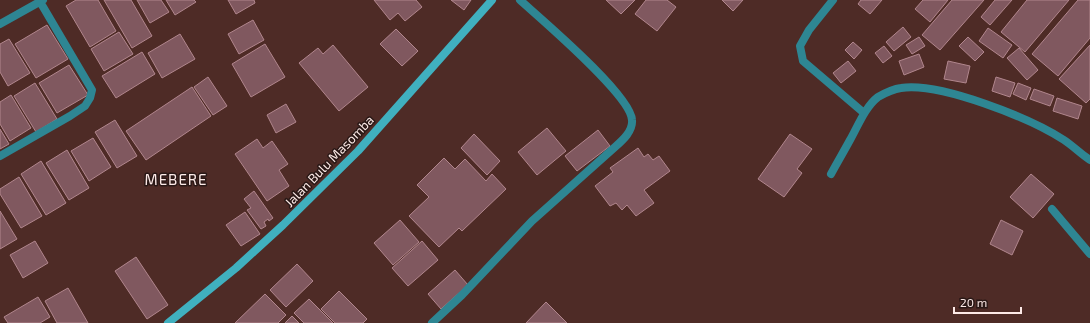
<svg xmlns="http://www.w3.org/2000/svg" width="1090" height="323" viewBox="0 0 1090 323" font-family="'Exo 2',sans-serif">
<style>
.building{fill:#80585f;stroke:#b1868d}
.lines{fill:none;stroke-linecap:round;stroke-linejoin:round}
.street{stroke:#2e8693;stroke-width:8}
.secondary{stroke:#40b0bf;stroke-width:8}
.labels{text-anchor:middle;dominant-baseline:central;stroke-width:3;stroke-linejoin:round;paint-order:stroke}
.street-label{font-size:13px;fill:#fdeae7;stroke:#291816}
.quarter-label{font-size:15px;letter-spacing:1px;fill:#fdeae7;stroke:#291816}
</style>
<rect width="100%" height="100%" fill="#4e2b26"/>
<path class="building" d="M76,0H98L116,31L90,47L66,6Z
M104,0H131L152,36L132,48Z
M137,0H161L169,12L150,23Z
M166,0H194L196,2L175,15Z
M228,0H254L255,3L236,14Z
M374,0H416L422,7L405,21L398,13L390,20Z
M451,0H471L464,10Z
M606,0H635L621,14Z
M646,0H667L676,7L657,31L635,14Z
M722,0H743L733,11Z
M861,0H882L870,14L858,4Z
M923,0H948L930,22L915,9Z
M952,0H984L940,50L922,35Z
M995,0H1012L990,25L981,17Z
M1027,0H1069L1025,52L1001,32Z
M1078,0H1090V38L1058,76L1032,54Z
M253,20L264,40L239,54L228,34Z
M47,25L68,59L36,78L15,44Z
M903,27L911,37L894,51L886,42Z
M988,28L1012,45L1003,58L979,41Z
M396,29L418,51L402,66L380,44Z
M119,32L133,54L104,71L91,49Z
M180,34L195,59L162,78L148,53Z
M919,37L925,46L912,54L906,45Z
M968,37L984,52L975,61L959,46Z
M9,39L30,73L8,86L0,72V44Z
M853,42L862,50L854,59L845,50Z
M265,44L285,77L251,97L232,64Z
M333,45L368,87L339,111L299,63L318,48L323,54Z
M1090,45V99L1086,103L1059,79Z
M884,46L892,56L883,63L875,53Z
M1019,48L1038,70L1027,80L1007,58Z
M142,52L155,74L116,98L102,76Z
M919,54L924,67L904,75L899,61Z
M848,61L856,71L841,83L833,73Z
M948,61L970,66L966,83L944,79Z
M69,65L88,95L57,113L39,83Z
M208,77L227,106L213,115L194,87Z
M996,77L1015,83L1010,97L992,91Z
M35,83L57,119L36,132L14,96Z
M1018,83L1031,88L1026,100L1013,94Z
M192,87L211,116L146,160L126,131Z
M1034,89L1054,96L1050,106L1030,99Z
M11,95L31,128L10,141L0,124V102Z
M1057,98L1082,106L1078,119L1053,111Z
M286,104L296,122L276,133L267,115Z
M115,120L137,156L117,168L95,132Z
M547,128L566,151L537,175L518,152Z
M0,129L9,144L0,149Z
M598,130L610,146L577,171L565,156Z
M474,134L500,161L487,175L461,148Z
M790,134L812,149L797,169L802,173L784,197L758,179Z
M93,138L111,167L89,181L71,151Z
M257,139L263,148L272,141L288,164L279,170L289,186L267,201L235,154Z
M638,148L644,157L648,154L653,160L659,156L670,171L644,190L654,203L636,216L627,205L622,210L616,203L610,206L595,186L613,172L610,168Z
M67,150L89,188L69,200L46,163Z
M444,158L455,169L465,159L486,181L492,174L506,189L462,231L459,228L439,247L409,216L429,197L417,185Z
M41,161L66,203L46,215L21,174Z
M1031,174L1054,194L1033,218L1010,197Z
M19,177L42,216L21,228L0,194V189Z
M254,191L273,218L269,221L268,219L264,222L266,226L261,229L247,210L251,208L244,199Z
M0,211L17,239L0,249Z
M245,212L260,234L241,246L226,225Z
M400,220L419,242L393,265L374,243Z
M1001,220L1023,231L1012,255L990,244Z
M35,241L48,263L23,278L10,255Z
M422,241L438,260L408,286L392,268Z
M136,257L168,305L147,319L115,271Z
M297,264L313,281L286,307L270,290Z
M455,270L468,285L441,309L428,294Z
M68,288L88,323H57L45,301Z
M339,291L367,319L363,323H335L321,309Z
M265,294L286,315L278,323H235Z
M38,297L50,317L40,323H8L4,317Z
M309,299L333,323H304L294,313Z
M546,302L567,323H526Z
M292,316L299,323H285Z"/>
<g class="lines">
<path class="street" d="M833,0L809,30L800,46L803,61L864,113
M0,24L43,0
M0,156L70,116L85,106L90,98L92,90L39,0
M831,174C837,163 844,151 850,140C858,126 865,107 878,97C885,93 893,89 901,88C940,82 1030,118 1064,140C1073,146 1081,154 1090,160
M1052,209L1090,254
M432,323L462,295L532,221L615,147C623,140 633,131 632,120C631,95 541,19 520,0"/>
<path class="secondary" d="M168,323L236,268L283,225L358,151L492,0"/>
</g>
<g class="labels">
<g class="street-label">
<text transform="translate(329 161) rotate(-46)">Jalan Bulu Masomba</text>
</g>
<g class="quarter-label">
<text x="176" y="179">MEBERE</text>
</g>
</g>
<path d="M954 307v6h67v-6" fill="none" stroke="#fdeae7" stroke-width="2"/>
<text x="960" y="307" font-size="12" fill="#fdeae7" stroke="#291816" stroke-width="3" paint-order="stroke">20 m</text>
</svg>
